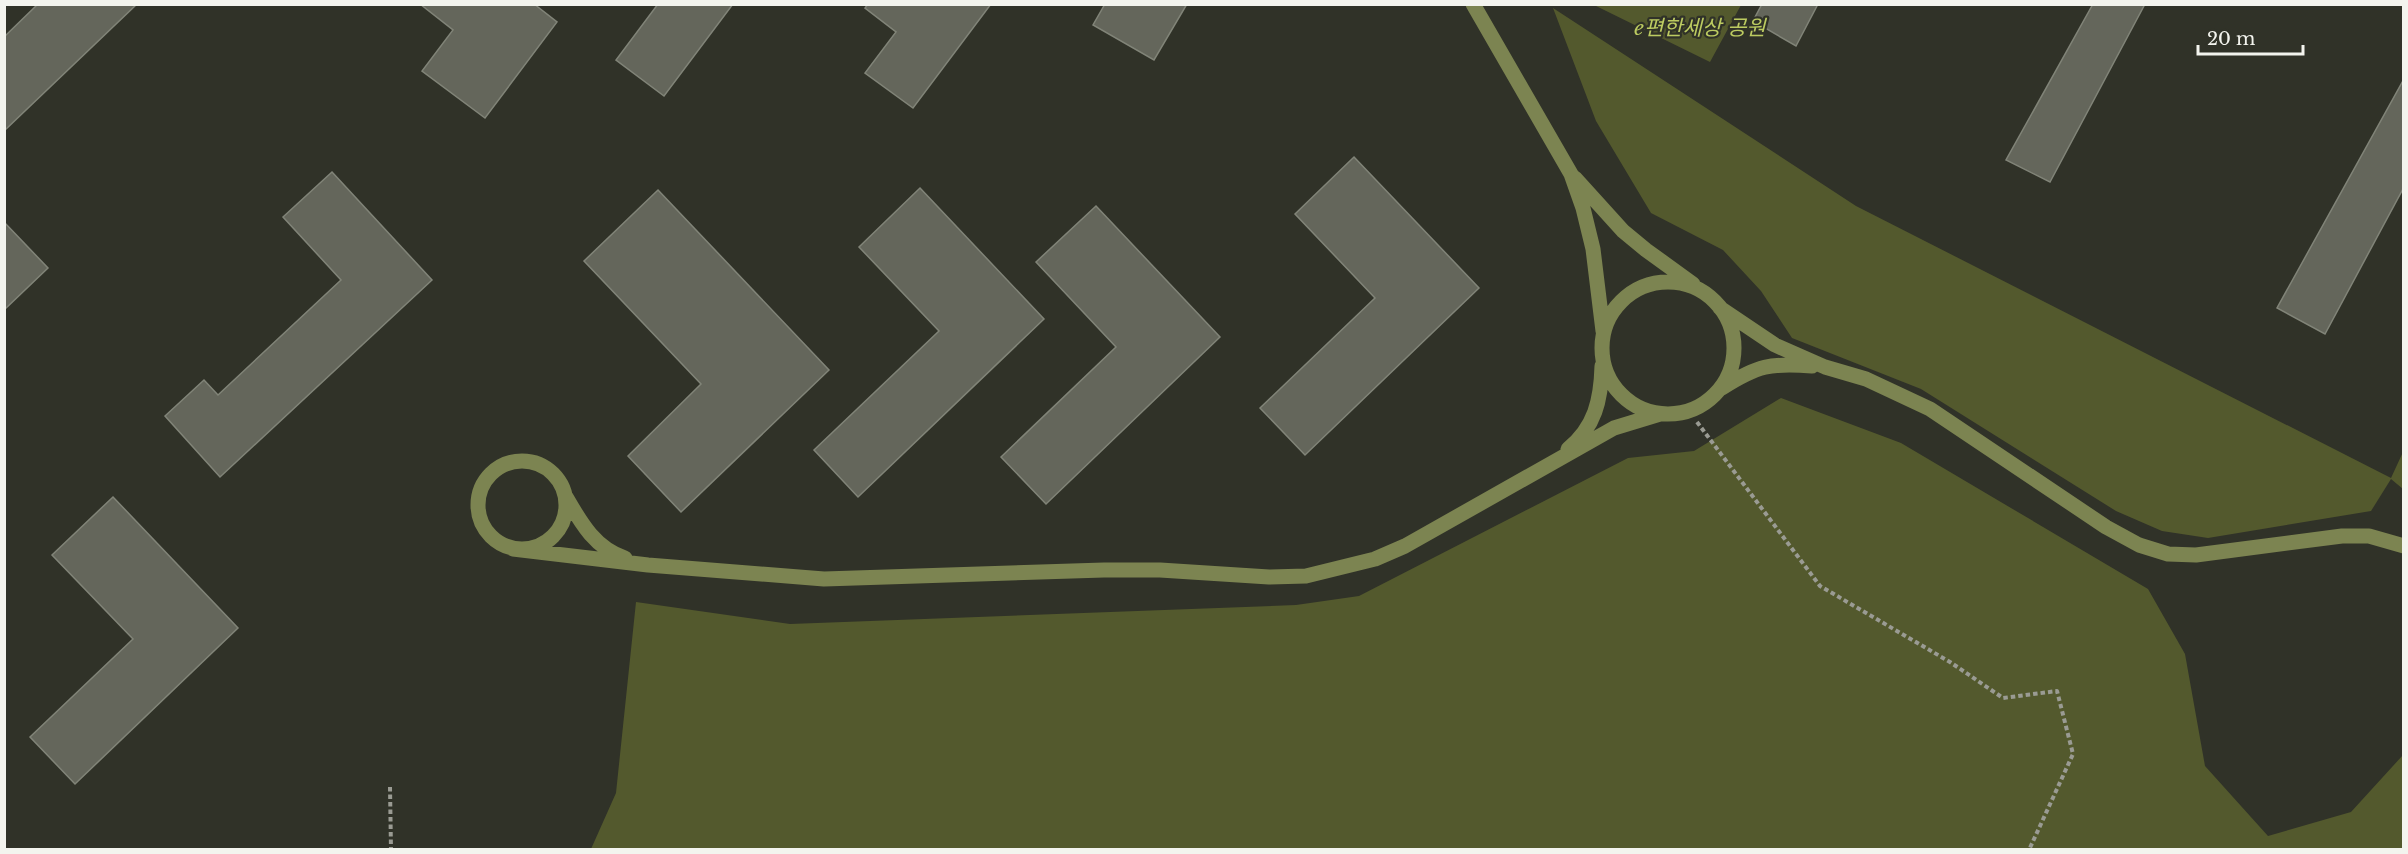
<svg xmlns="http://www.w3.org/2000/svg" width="2408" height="854" viewBox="0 0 2408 854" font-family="'Libre Baskerville','Noto Sans KR',serif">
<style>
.green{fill:#53592d}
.building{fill:#64665b;stroke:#818478;stroke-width:1.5}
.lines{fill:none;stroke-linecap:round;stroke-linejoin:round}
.path{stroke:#9a9b93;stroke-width:4;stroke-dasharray:4.5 3;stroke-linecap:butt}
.minor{stroke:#7c8451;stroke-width:15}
.labels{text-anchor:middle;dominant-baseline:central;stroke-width:4.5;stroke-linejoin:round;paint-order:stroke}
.park-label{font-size:21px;font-style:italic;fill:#bccb61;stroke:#303228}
</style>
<rect width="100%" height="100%" fill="#303228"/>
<path class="green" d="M1594,5H1741L1710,62Z
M1553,8L1856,206L2391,478L2403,452V489L2391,479L2371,511L2208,538L2162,531L2116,511L1921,389L1792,338L1761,291L1723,250L1651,213L1596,121Z
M1781,398L1901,443L2148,589L2185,654L2205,766L2268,836L2351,812L2403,755V849H591L616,793L636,602L790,624L1296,605L1359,596L1628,458L1694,451Z"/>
<path class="building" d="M38,4H137L4,131V37Z
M420,4H534L557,22L485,118L422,71L453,30Z
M658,4H733L664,96L616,60Z
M868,4H991L913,108L865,73L896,32L865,8Z
M1105,4H1187L1154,60L1093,25Z
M1762,4H1818L1796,46L1753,21Z
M2093,4H2145L2050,182L2006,160Z
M2404,79V187L2325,334L2277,308Z
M1354,157L1479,288L1305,455L1260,408L1375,298L1295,214Z
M332,172L432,280L220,477L165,416L204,380L218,395L341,280L283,217Z
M920,188L1044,319L858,497L814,450L939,331L859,247Z
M658,190L829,370L681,512L628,456L701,384L584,261Z
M1096,206L1220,337L1046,504L1001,457L1116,347L1036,262Z
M4,222L48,268L4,310Z
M113,497L238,628L75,784L30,737L133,639L52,555Z"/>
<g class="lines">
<path class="path" d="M1697,422L1820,586L1950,662L2003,698L2057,691L2073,754L2029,850
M390,787L391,850"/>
<path class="minor" d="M1473,4L1571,174L1583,208L1593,249L1603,331
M1575,178L1623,231L1646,250L1693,284
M1602 348a66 66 0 1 1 132 0a66 66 0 1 1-132 0Z
M1720,308L1775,345L1825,367L1866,379L1930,409L2106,527L2139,545L2168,554L2196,555L2342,536H2369L2404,546
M1722,388C1758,365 1770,363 1812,366
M1568,449C1595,427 1601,400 1602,366
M478 505a44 44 0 1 1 88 0a44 44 0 1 1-88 0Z
M566,497C581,523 595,548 625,558
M513,549L648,565L824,579L1104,570H1160L1269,577L1306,576L1375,559L1405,546L1614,428L1660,414"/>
</g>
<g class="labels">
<g class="park-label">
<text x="1700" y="28">e편한세상 공원</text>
</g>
</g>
<rect width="2408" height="854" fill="none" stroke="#f3f4ee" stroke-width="12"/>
<path d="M2198 45v9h105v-9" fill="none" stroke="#f3f4ee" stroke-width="3"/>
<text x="2207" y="45" font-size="18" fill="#f3f4ee" stroke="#303228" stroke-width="4.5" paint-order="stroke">20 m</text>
</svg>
